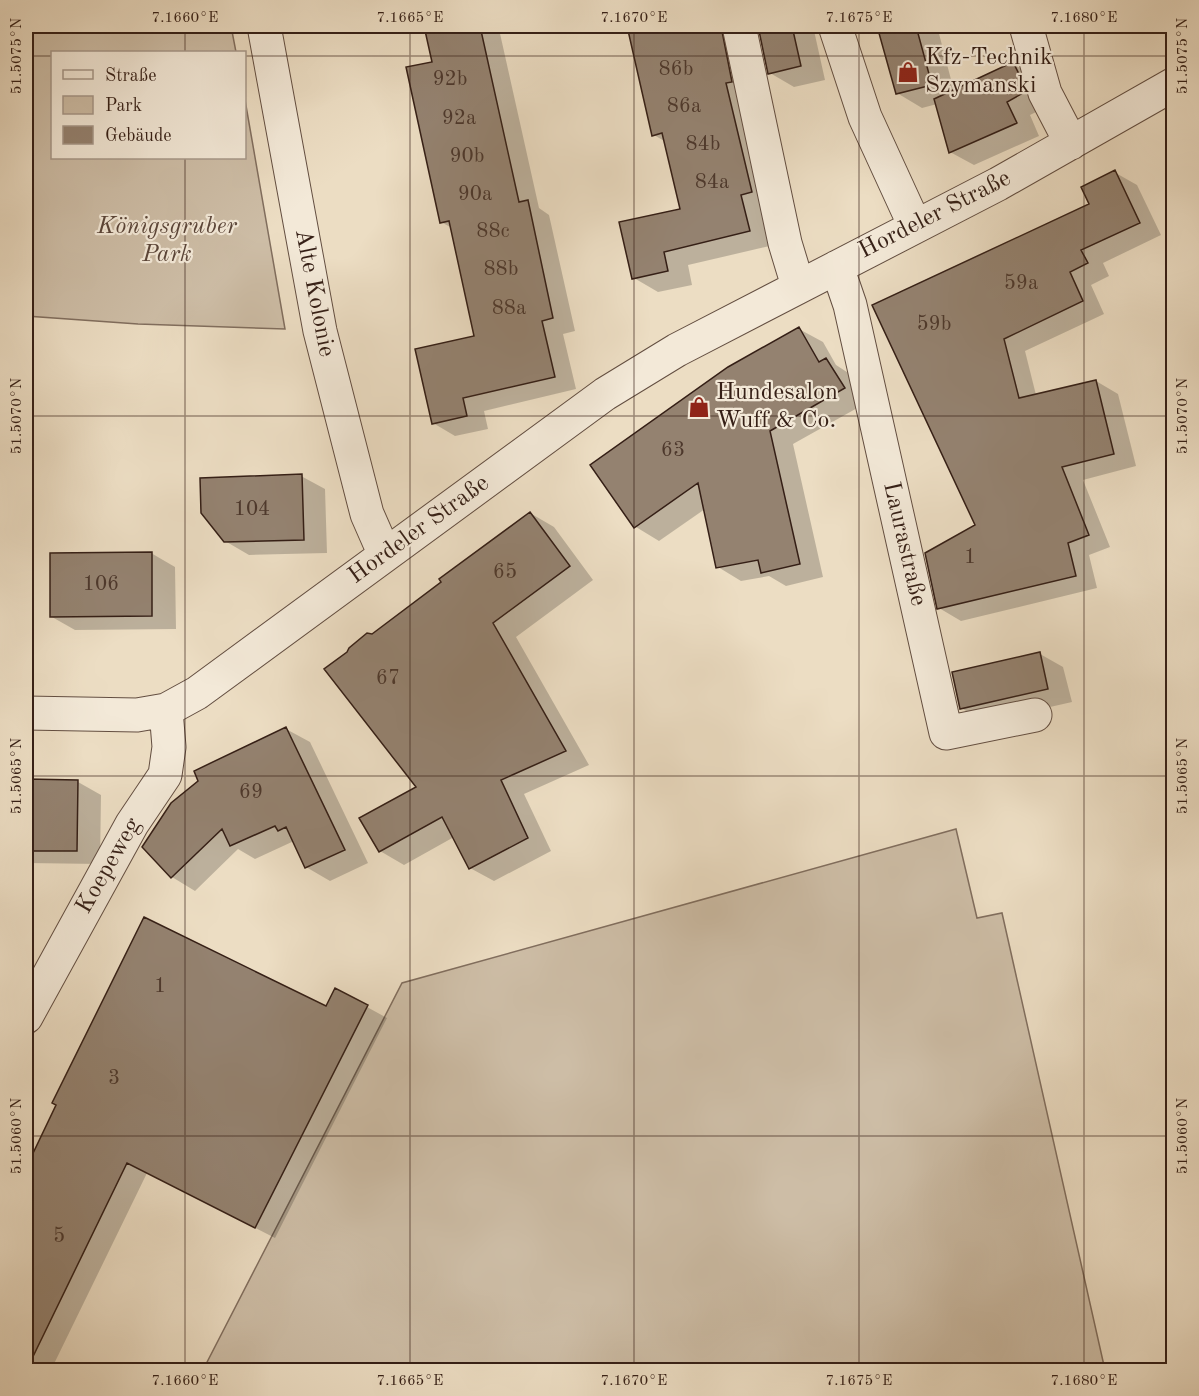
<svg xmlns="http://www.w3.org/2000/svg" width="1199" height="1396" viewBox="0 0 1199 1396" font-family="'Old Standard TT',serif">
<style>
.green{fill:#cdbda6;stroke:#816e5e;stroke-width:1.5}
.shadow{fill:#0003}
.building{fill:#948270;stroke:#351f16;stroke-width:1.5}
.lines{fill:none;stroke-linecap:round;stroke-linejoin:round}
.minor-casing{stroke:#634e41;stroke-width:35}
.minor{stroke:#f3e9d8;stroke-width:33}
.ticks{fill:none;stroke:#351f16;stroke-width:1.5;stroke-opacity:0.45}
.labels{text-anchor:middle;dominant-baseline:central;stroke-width:4.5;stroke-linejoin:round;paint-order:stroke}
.number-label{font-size:21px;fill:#4d382c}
.poi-label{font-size:24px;fill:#351f16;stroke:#f3e9d8;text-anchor:start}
.street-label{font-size:24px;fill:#351f16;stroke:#f3e9d8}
.park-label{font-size:24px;font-style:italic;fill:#5b463a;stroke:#f3e9d8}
.neatline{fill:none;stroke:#351f16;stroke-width:2}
.ticks-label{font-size:15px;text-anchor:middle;fill:#351f16}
</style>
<rect width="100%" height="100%" fill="#ecddc3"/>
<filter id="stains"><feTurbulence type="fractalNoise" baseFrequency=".00333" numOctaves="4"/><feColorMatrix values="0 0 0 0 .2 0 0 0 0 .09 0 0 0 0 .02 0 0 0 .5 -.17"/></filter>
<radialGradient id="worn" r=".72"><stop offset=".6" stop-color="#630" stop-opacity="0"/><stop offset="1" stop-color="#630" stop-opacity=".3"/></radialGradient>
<path class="green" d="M26,26H231L236,52H52V158H244L245,100L285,329L138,324L26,316Z
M956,829L977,918L1002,913L1105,1370H203L402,983Z"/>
<path class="shadow" d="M425,26H513L499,29L539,208L549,215L575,331L563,334L576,389L484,411L488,429L455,436L433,423L475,337L452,228L441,222L433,63Z
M629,26H752L774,245L688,265L692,285L658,292L634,278L681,210L666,142L654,135Z
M760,26H813L825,80L794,87L770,73Z
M878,26H937L954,91L1013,64L1037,77L1048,106L1030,115L1039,136L974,165L950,152L937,104L922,108L897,93Z
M1060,26H1084L1068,30Z
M1166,26H1174V37L1171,35Z
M1114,172L1137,185L1161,235L1103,263L1109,276L1091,285L1104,314L1025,351L1036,395L1096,381L1118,394L1136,466L1083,480L1110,547L1089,555L1097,588L961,621L939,608L977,526L874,306L1091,204Z
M799,329L823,342L836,365L850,374L868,402L793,444L823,577L786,586L769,576L741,581L718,567L705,509L659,541L636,527L592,466Z
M301,476L325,489L327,553L249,555L225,541Z
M530,513L554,527L593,580L516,637L589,765L524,794L551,851L494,881L470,868L454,837L404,865L380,851L419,787L372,636Z
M151,553L175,567L176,629L75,630L52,617Z
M1040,654L1063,667L1072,702L985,722L961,708Z
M286,729L310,742L368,863L330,881L306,867L294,841L255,859L238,849L195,891L172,877Z
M26,781L78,782L101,795L100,864L26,863Z
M336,990L387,1018L275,1238L147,1173L51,1370H26V1171L58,1104L327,1008Z
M1174,1045V1082L1165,1046Z"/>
<path class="building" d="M424,26H480L519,202L528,200L553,318L542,321L555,377L463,398L467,416L432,424L415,349L474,336L449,221L440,223L406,67L432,62Z
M627,26H721L732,82L726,83L752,192L741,195L750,231L664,252L668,271L632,279L619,222L680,209L662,133L652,136Z
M758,26H792L801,66L768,74Z
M877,26H916L932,85L896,94Z
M1013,62L1021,78L1025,92L1007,102L1017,123L949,153L934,99Z
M1115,170L1140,223L1081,250L1088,263L1070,272L1083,301L1004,339L1019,398L1096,380L1114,454L1062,467L1089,535L1068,543L1076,576L937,609L925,553L975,525L872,305L1089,204L1081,187Z
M799,327L819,362L826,358L845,388L770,431L800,564L761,573L758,560L716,568L698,483L634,528L590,465L728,367Z
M302,474L304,540L224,542L201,513L200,478Z
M530,512L570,566L493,623L566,751L501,780L528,838L469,869L442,817L379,852L359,818L416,787L324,669L347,652L349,648L367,633L372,634L441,582L439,579Z
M152,552V616L50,617V553Z
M1040,652L1048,689L960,709L952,672Z
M286,727L345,850L305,868L286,827L278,831L275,826L230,846L222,829L171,878L142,847L171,803L198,781L194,771Z
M26,779L78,780L77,851H26Z
M144,917L326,1006L335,988L368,1005L255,1228L127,1163L26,1371V1168L56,1105L52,1103Z"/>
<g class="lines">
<defs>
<path id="minor" d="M264,26L320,331L367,514L385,555
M739,26L785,243L798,286
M835,26L865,117L915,226
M1026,26L1045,93L1071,143
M837,267L850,305L946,733L1035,715
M26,713L137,715L166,710L197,693L605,394L677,350L998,184L1174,84
M26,1017L132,824L165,775L169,747L166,710"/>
</defs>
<use href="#minor" class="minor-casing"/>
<use href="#minor" class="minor"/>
</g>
<path class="ticks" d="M185,26V52M410,26V1370M634,26V1370M859,26V1370M1084,26V1370M26,56H52M244,56H1174M185,158V1370M26,416H1174M26,776H1174M26,1136H1174"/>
<defs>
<symbol id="shop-bare" viewBox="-9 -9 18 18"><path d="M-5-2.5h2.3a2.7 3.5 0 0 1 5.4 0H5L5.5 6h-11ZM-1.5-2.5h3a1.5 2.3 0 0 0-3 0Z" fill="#8f2418" stroke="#f3e9d8" stroke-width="2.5" paint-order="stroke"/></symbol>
</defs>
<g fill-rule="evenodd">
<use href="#shop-bare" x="893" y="57" width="30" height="30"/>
<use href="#shop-bare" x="684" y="392" width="30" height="30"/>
</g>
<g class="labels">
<g class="number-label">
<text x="676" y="69">86b</text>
<text x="450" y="79">92b</text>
<text x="684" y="106">86a</text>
<text x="459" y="118">92a</text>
<text x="703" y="144">84b</text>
<text x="467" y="156">90b</text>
<text x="712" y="182">84a</text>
<text x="475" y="194">90a</text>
<text x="493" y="231">88c</text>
<text x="501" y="269">88b</text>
<text x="1021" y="283">59a</text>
<text x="509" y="308">88a</text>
<text x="934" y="324">59b</text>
<text x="673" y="450">63</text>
<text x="252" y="509">104</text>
<text x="970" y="557">1</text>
<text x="505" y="572">65</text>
<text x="101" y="584">106</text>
<text x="388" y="678">67</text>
<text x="251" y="792">69</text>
<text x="160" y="986">1</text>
<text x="114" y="1078">3</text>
<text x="59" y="1236">5</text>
</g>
<g class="poi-label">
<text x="925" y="58">Kfz-Technik<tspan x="925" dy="28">Szymanski</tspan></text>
<text x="716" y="393">Hundesalon<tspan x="716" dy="28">Wuff &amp; Co.</tspan></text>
</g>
<g class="street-label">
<text transform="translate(935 215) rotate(-27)">Hordeler Straße</text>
<text transform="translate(314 293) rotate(79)">Alte Kolonie</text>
<text transform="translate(419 530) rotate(-36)">Hordeler Straße</text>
<text transform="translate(904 544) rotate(77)">Laurastraße</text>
<text transform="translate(109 866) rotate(-60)">Koepeweg</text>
</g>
<g class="park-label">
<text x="167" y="227">Königsgruber<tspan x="167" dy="28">Park</tspan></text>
</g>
</g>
<rect width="1199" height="1396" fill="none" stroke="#ecddc3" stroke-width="66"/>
<rect x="51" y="51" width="195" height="108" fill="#f3e9d8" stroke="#a7988a" stroke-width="1.5"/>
<rect x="63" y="70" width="30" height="9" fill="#f3e9d8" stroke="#a7988a" stroke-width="1.5"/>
<text x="105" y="81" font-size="18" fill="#351f16">Straße</text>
<rect x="63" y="96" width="30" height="18" fill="#cdbda6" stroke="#a7988a" stroke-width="1.5"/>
<text x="105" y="111" font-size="18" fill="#351f16">Park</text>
<rect x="63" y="126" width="30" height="18" fill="#948270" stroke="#a7988a" stroke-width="1.5"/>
<text x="105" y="141" font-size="18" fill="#351f16">Gebäude</text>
<rect x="33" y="33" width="1133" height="1330" class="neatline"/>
<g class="ticks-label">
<text x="185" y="22">7.1660°E</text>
<text x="410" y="22">7.1665°E</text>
<text x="634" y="22">7.1670°E</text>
<text x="859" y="22">7.1675°E</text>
<text x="1084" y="22">7.1680°E</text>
<text transform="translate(16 56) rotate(-90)" y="5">51.5075°N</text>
<text transform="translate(1182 56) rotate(-90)" y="5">51.5075°N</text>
<text transform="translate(16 416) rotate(-90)" y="5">51.5070°N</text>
<text transform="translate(1182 416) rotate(-90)" y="5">51.5070°N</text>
<text transform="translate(16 776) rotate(-90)" y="5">51.5065°N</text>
<text transform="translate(1182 776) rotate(-90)" y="5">51.5065°N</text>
<text transform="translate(16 1136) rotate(-90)" y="5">51.5060°N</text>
<text transform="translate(1182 1136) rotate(-90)" y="5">51.5060°N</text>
<text x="185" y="1385">7.1660°E</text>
<text x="410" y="1385">7.1665°E</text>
<text x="634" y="1385">7.1670°E</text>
<text x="859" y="1385">7.1675°E</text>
<text x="1084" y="1385">7.1680°E</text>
</g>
<rect width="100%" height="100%" filter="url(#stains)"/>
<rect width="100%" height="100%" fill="url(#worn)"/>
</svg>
